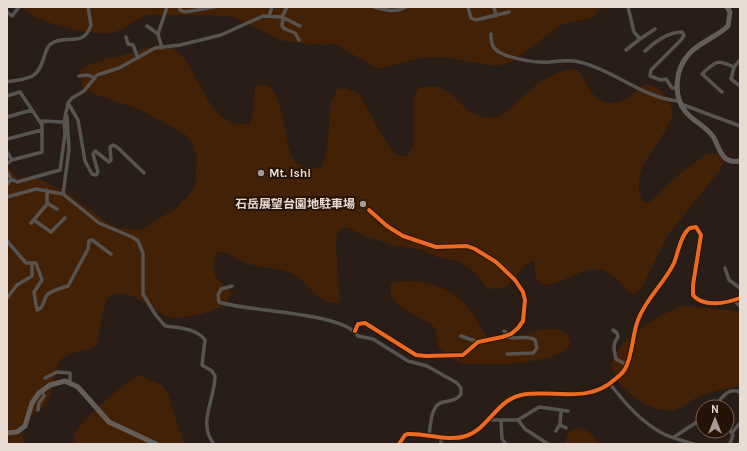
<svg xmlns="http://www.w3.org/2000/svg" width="747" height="451" viewBox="0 0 747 451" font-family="Karla,'Noto Sans JP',sans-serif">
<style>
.green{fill:#422106}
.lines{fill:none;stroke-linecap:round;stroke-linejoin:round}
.street{stroke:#575350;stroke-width:3.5}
.secondary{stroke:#635e5a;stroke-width:5}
.cycleway-casing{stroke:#251306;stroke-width:6}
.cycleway{stroke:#ed6a23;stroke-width:4}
.poi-dot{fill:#a59991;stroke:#251306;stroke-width:1.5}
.labels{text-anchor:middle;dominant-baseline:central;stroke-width:4;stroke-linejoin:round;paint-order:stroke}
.poi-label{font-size:12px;font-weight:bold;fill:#e8dbd2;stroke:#251306;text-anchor:start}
</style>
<rect width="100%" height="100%" fill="#281e17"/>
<path class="green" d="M21,7H601L593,18L562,24L512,62L496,66L450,58L432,57L416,59L379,69L334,44L323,45L283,41L233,17L212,15H146L120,30L111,33H98L79,31L50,23L31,15Z
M163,45C168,47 174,48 177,51C203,73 206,129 250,124L252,119L255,86C287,72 281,148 296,163C298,165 302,166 304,167C311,170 316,169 322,167L327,151L331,103L337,89L345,88L359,93C365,103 388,150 396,154C400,156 404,156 408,155C422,138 405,104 419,88C424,87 431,86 437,87C456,90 463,115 485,117C489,118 494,118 497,117C511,112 518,100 528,92C539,82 562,67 577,70C586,80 591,98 604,102C616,105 626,100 635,92C637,91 639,87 641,86C650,80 665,93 668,100C671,105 674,112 672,117C661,146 627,170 643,202H649L654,199L675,177L706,155L716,153L724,160L720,170L668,235L640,291L634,294C622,290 617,275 605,271C585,263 563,286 543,285L536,278L534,261L525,265L508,285L499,289H492L486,286L470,268L458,261L437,257L422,250L393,245L367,237L348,228H341L337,232L336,245L340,299L339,303C319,305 308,282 293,274C277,266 259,269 242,262C233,259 226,248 215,254C214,263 212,275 220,282C225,287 229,287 231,293C230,296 229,300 227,302C218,312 180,321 166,316C153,311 123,282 109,297C100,307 102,332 96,346C86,351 66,352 59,362C51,374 56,393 44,406C40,410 34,413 30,417C24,424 22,436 24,444H7V166L18,179L37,178L66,192L109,224L119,228L141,230L178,207L195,188L197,157L193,144L186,135L139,109L92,93L82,86L80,70C94,60 111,59 127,54C140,50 150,46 163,45Z
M411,281C437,282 459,293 474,315C479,323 480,330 487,336C497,337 507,338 517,336C530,334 557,322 567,335C590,364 475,368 459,362C452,359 440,351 438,345C436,338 437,330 432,325C429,322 424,320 421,319C409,312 383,300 392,283Z
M683,306L740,311V386C727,388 714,391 702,395C691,399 681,411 669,411C653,410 642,403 631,394C624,389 614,378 612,370C608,344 662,312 683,306Z
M139,375L161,385L168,393L184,444H75C74,440 74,436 76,432C80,422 129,379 139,375Z
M577,428C588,429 593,435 599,444H565C567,435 568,431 577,428Z"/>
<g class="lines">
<path class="street" d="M180,7V10L185,12L214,7
M374,7C385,10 395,13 406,7
M468,7L471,18L476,20L509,12
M494,7L496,16
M7,12L12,16L19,7
M269,16L272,7
M282,17L300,26
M283,17L282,26L285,29L295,33L299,40
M147,26L158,34L162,48
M158,34L167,7
M491,34C491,38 491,43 493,46C495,51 500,53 505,55C520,60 534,63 550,62C558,61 566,60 574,61C611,67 643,99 679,101
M126,37L128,44L133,45L138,58
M640,39L655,29
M626,50L640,39L634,32L628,7
M645,51C654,42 669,32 682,32L684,35L681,40L651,70L650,76L661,80L666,79L672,88H677
M734,67L731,79L740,86
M79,76L88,75L95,78
M7,82C15,80 28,80 34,75C45,67 43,48 52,43C66,34 84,48 91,25L88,7
M722,92L702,74C716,61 716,59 734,67L740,60
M7,96L20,92L42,125
M68,103L78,120L85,161L92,174L96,175L98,172L93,154L95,151L109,162L111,160L110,147L113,145L117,147L144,173
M681,104L740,126
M7,117L32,110
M7,139L42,130
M7,152L12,160
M7,164L12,160L42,152V121L64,122
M7,172L11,179L17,182L60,170L65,134L64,122L68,103L72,98L84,91L97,75L119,68L155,48L180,45L221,35L263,16L282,17L287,7
M7,185L11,179
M47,190V203L57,209
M63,194L69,150L67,116
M7,197L36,189L63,194L99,223L132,237L138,241L143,253V294L155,314L165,326C179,328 196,328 205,340L202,365L212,371L215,376C215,400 197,423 214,444
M34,220L51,232L65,218
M31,223L48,203
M7,241L26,263H32
M725,268L729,280L740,288
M232,286L221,289L218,295L219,302C247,312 344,312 358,336L373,339L408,361L427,366L457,383L461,388V394C456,401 452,400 444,402C430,404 431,425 429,435
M7,298L17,285L32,276V263H36L42,280L34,292L37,310C45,307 43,300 47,295C52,290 62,288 68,286L88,249L89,241L92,240L111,254
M733,300L740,306
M613,330L617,333L618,337C612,344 614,350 616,359L627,365
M355,331L358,324L365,323L416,355L426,356L463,355L478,342L502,337L511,334L518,328L523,321L525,300L523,292L515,280L496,262L475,249L467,246L436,247L403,236L387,226L369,210
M504,331L509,335
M461,336L478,342
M506,336C515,341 526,334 535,340L537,348L533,353L507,354
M45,378L57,372L70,373V383
M610,384C625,403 640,421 662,433C671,438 684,441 694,444
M714,407C722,398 727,387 740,392
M38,410L39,403L44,396L42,392
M561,411L560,425L566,428
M488,420H518L539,407L568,411
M501,420L502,439L506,444
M518,420L525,429L548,444
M727,426L733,435L730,444
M556,431L560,424
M732,433L740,423
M674,437L703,418
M441,444V437"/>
<path class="secondary" d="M727,7L730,12L728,26C717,37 699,42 689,54C675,69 673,95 685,111C693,122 707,126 714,138C720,150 722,164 740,161
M7,433L17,432L25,426L32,403L39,393L50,385L65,381L78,387L109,422L156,444
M399,444L405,435L408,434C427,433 447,442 466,436C488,429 497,400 521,395C552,389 588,404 614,380C618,377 623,373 625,369C633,355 632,335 638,320C646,298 664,284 674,263C678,253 681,234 690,228L696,227L701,235L693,285V295C703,308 727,303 740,298"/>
<defs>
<path id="cycleway" d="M355,331L358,324L365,323L416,355L426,356L463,355L478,342L502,337L511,334L518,328L523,321L525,300L523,292L515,280L496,262L475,249L467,246L436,247L403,236L387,226L369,210
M399,444L405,435L408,434C427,433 447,442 466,436C488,429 497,400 521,395C552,389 588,404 614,380C618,377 623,373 625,369C633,355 632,335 638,320C646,298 664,284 674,263C678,253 681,234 690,228L696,227L701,235L693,285V295C703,308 727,303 740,298"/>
</defs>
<use href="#cycleway" class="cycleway-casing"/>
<use href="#cycleway" class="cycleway"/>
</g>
<g class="poi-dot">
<circle cx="261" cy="173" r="4"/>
<circle cx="363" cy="204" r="4"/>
</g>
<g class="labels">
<g class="poi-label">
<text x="269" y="173">Mt. Ishi</text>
<text x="355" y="204" text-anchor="end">石岳展望台園地駐車場</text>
</g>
</g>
<rect width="747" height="451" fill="none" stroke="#e8dbd2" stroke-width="16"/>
<g transform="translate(715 419)"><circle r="19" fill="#251306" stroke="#736358"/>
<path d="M0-3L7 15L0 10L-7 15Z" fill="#a59991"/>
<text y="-6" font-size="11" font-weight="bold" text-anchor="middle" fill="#e8dbd2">N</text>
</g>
</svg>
